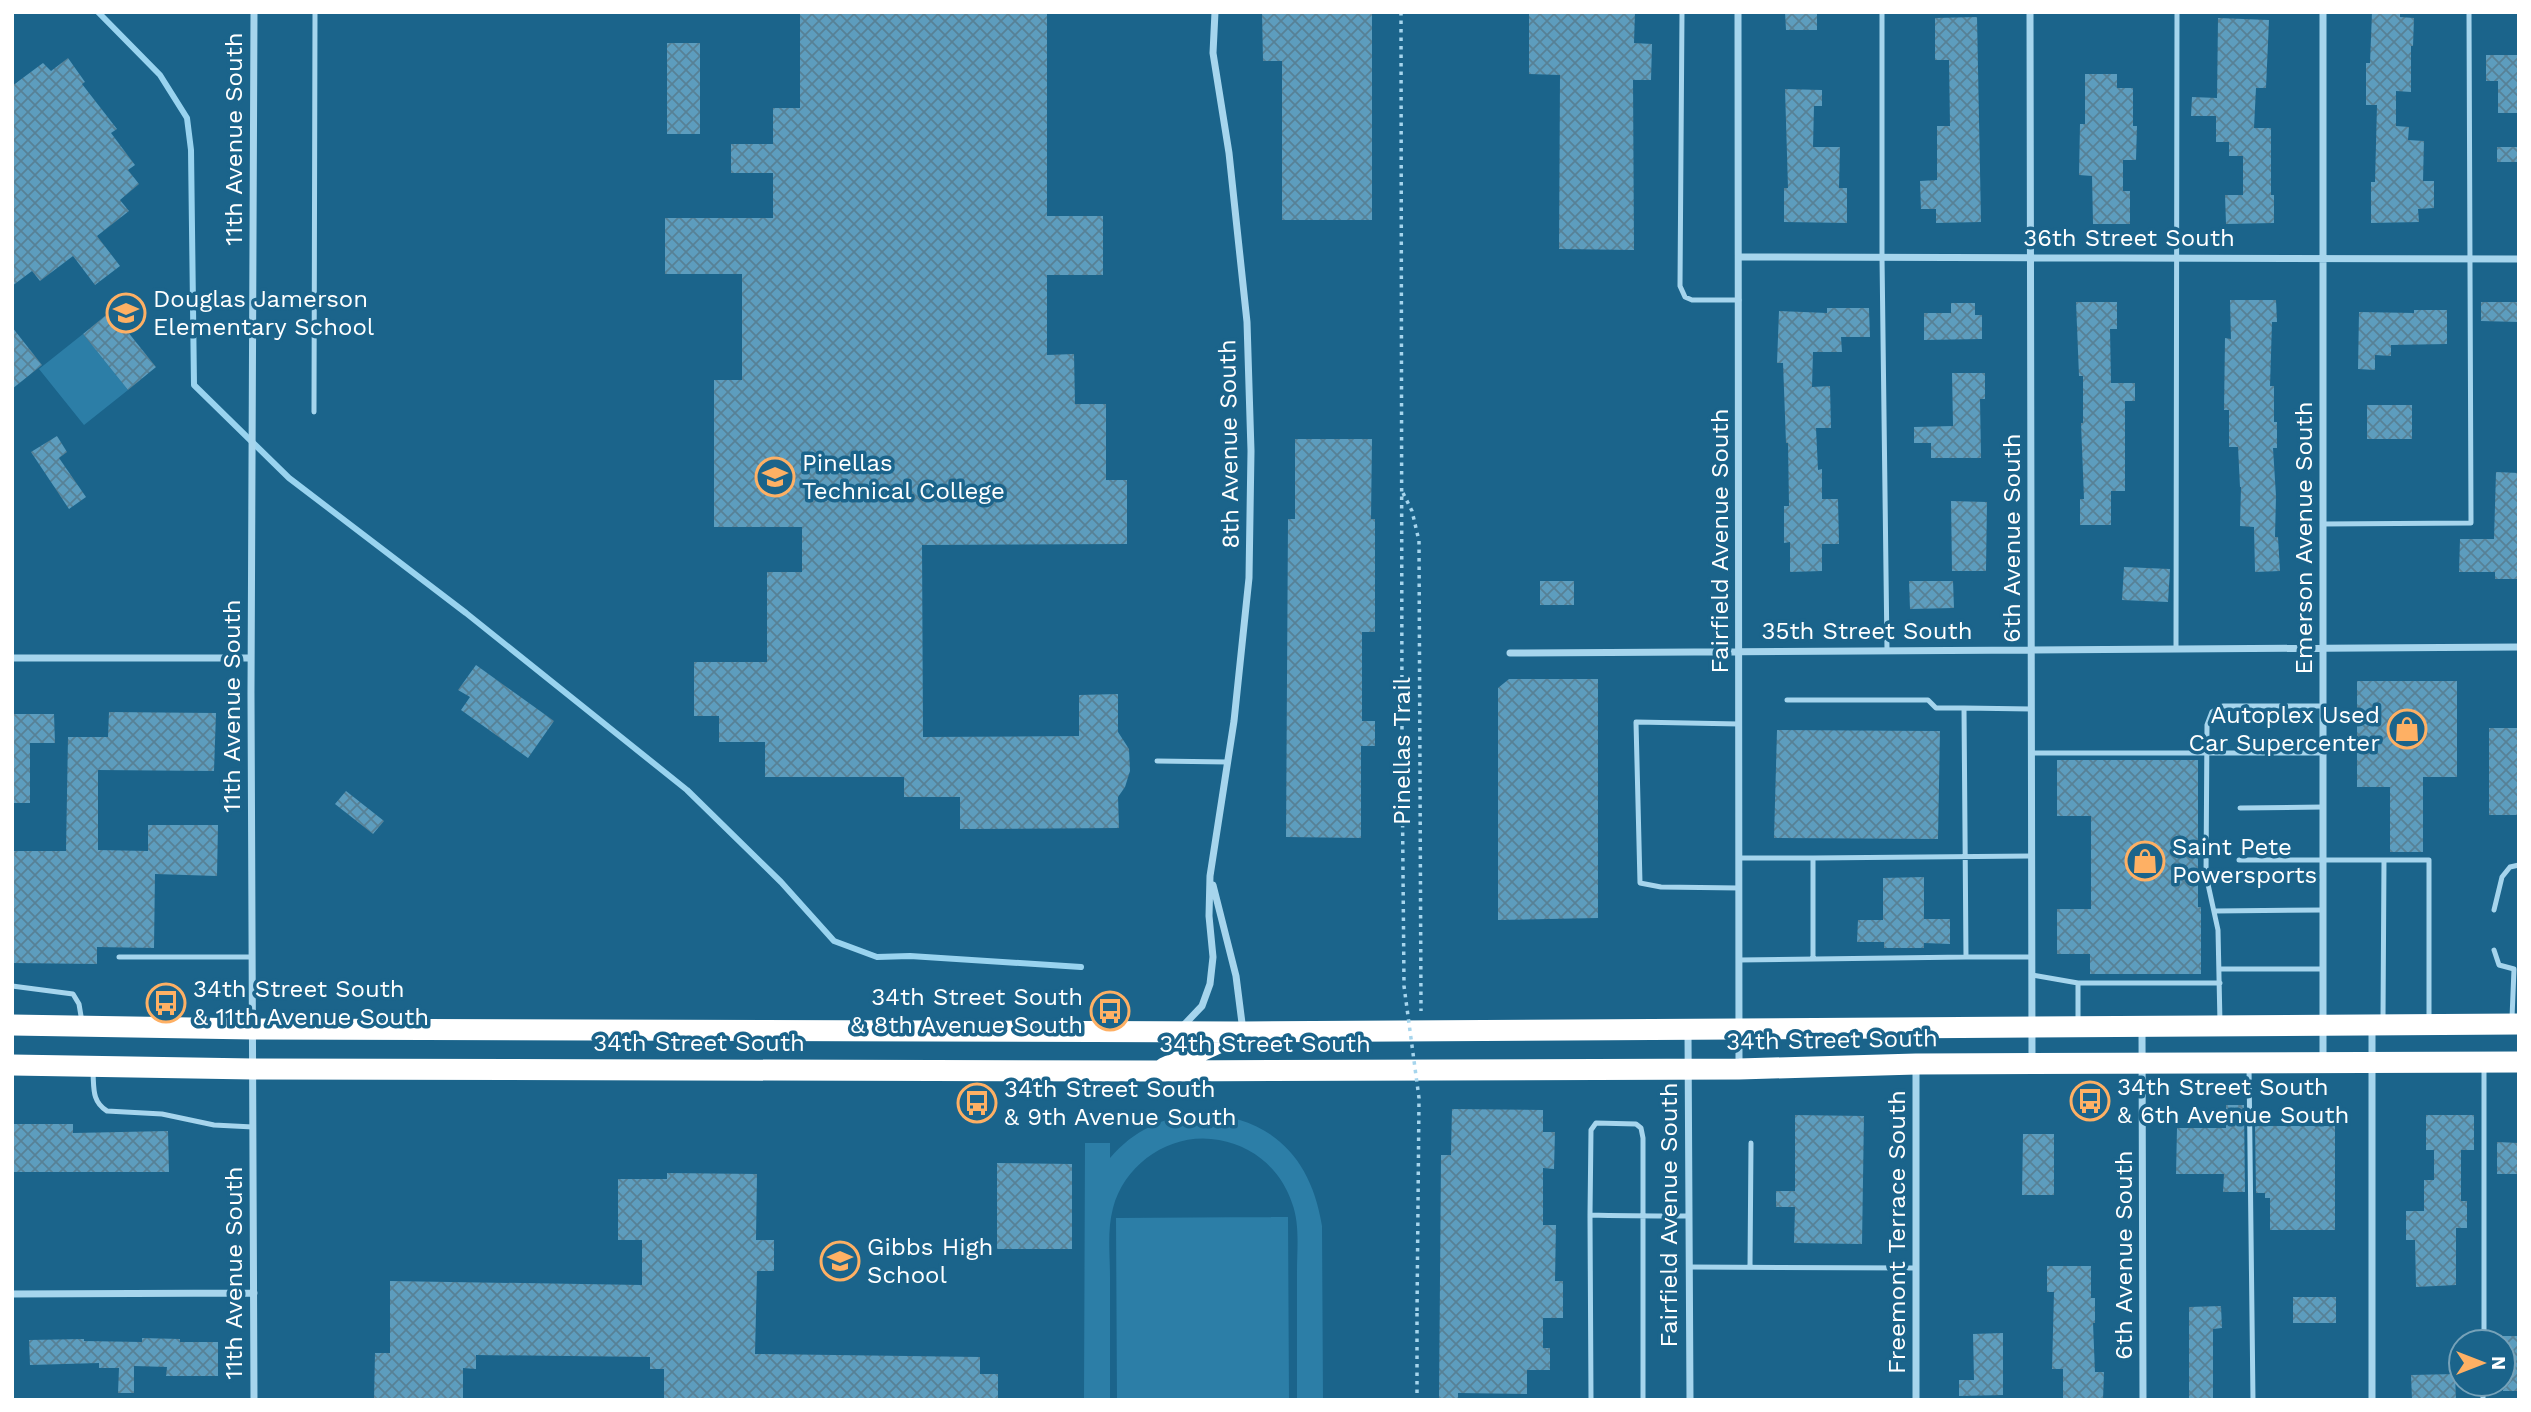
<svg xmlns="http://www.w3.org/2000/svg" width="2531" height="1412" viewBox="0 0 2531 1412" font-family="'Work Sans',sans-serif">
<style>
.pitch{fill:#2c7ea7}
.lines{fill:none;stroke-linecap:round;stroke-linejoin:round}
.stream{stroke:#99d3ef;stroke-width:6}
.building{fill:url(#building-cross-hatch)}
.path{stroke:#a6d5ed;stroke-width:3.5;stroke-dasharray:3.5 5;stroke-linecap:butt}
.lane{stroke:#a6d5ed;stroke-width:5}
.street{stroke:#a6d5ed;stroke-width:7}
.highway{stroke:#fff;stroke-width:21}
.path-bridge{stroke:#a6d5ed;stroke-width:3.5;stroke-dasharray:3.5 5;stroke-linecap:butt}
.labels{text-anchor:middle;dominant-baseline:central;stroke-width:7;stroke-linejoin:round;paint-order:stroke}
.street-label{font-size:24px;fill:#fff;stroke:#1b648b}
.poi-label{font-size:24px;fill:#fff;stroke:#1b648b;text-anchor:start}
</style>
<defs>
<pattern id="building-cross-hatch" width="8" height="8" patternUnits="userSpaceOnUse" patternTransform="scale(1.75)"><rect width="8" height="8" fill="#5d9dbe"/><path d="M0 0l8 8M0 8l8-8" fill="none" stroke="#578196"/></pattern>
</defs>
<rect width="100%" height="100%" fill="#1b648b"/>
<path class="pitch" d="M83,334L128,390L84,425L39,369Z
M1198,1113C1270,1116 1311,1156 1322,1226L1323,1400H1297C1297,1357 1297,1314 1297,1272C1297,1249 1300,1224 1292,1203C1281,1170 1254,1146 1219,1140C1173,1131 1125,1162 1113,1208C1107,1230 1110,1255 1110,1277C1110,1318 1110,1359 1110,1400H1084L1085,1143H1110V1158C1134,1130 1162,1118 1198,1113Z
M1288,1217L1289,1400H1117L1116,1218Z"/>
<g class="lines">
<path class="stream" d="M98,12L160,75L187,118L191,150L194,385L289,478L466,613L687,790L781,882L834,941L877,957L910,956L1081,967"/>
</g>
<path class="building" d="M800,12H1047V216H1103V275H1047V355L1074,354L1075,404H1106V480H1127V544L922,545L923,737L1079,736V695L1118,694V732L1129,749L1130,771L1125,787L1118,797L1119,828L960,829V797H904V777H765V742H719V716H694V662H767V572H802V527H714V380H742V274H665V218H773V173H731V144H773V108H800Z
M1262,12H1372V220H1282V61H1263Z
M1529,12H1635L1634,43L1652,44L1651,80H1633L1634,250L1559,249L1560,75L1529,74Z
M1785,12H1817V30H1786Z
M2372,12H2400V17L2414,18L2413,46H2411V92L2396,91V126L2409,127L2408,140L2424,141L2423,181H2434V208L2418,209L2419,222L2371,223V182H2375L2377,105H2366V63H2370Z
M1977,17L1981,222L1936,223V209H1921L1920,181L1937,180V126H1950L1949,60H1935V18Z
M2218,18L2269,20L2266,88H2256L2254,128H2271V195H2274V223L2226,224L2225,195H2243V156H2229V142H2216V116H2191L2192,97L2217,98Z
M667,43H700V134H667Z
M2486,55H2519V113H2498V81H2486Z
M68,58L85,82L82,84L117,129L111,133L135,165L128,170L139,184L120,200L129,211L97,236L120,266L95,285L73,256L40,281L32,271L12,286V86L43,63L51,71Z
M2085,74H2117V88H2133V126H2137L2136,160H2123V191H2130V224H2093L2092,176L2079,175L2080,124H2085Z
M1785,89L1822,90V106H1814L1813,147H1840L1839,188H1847V223L1784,222V188H1788Z
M2497,147H2519V162H2497Z
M2230,300H2276L2277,322H2272L2270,386H2274V422H2277V448H2273L2276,496L2275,537H2278L2280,571L2255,572L2254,527L2240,526L2241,487H2240L2238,447H2229V410H2224L2225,338L2231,339Z
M2076,302H2117V329H2110L2111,383H2135V401H2125V491H2111V525H2080V499H2084L2081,423H2083V376H2079Z
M2481,302H2519V322L2481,321Z
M1951,303H1975V315H1982V339L1924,340V313H1951Z
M1827,308H1869L1870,337H1841L1842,352H1813L1812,387L1830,386L1831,428H1816L1818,470L1822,469V499H1838L1839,544H1822V571L1790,572V542L1784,543V506H1789L1788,443H1786L1783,363H1777L1779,311L1827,313Z
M2414,310H2447V344L2391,345V356L2375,355V370L2358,369L2359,312L2414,313Z
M111,311L156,367L128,390L83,334Z
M12,327L42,365L12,389Z
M1952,373H1985V399H1980L1981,458H1931V443H1914V427L1953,426Z
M2367,405H2412V439H2367Z
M57,436L67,452L59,458L86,497L69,509L31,452Z
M1295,439H1372L1371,519H1375V632H1362V721H1375V746H1361V838L1286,837L1288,519H1295Z
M2496,472L2519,473V579H2495V572H2459L2460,539H2494Z
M1951,501L1987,502L1986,571H1952Z
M2124,567L2170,569L2168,602L2122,600Z
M1540,581H1574V605H1540Z
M1909,581H1953L1954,608L1910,609Z
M476,665L554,721L528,758L461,710L470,697L458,690Z
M1509,679H1598V918L1498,920V688Z
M2357,681H2457V777H2423V852H2390V787H2357Z
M109,712L216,713L214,771L98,770V850L148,851V825H218L217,876L155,874L154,948L97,947V964L12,963V851H66L68,737H108Z
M12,714H54L55,743H30V803H12Z
M2489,728H2519V815H2489Z
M1777,730L1940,731L1938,839L1774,838Z
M2057,760H2198V907H2201V974H2090V954H2057V909H2091V816H2057Z
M346,791L384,821L373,834L335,804Z
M1924,877V919H1950V944L1924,943V948H1884V942H1857L1858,920H1883V878Z
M2226,1105H2244L2245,1192H2223L2224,1174H2176L2177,1128H2226Z
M1452,1109L1543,1110V1132H1555L1554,1169L1543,1168V1225H1556L1555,1281H1563V1318H1543V1348H1550V1370H1527V1394L1458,1393V1400H1439L1441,1155H1451Z
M1795,1115L1864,1116L1862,1244L1794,1243L1795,1207H1776V1191H1795Z
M2426,1115H2474V1150H2461V1201H2467V1228H2456V1285L2416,1287L2415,1240H2406V1211H2424V1180H2434V1150H2426Z
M12,1124H73V1133L168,1131L169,1172H12Z
M2255,1126H2335V1230H2270V1198H2265V1193H2256Z
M2023,1134H2054V1195H2022Z
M2497,1142L2519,1143V1174H2497Z
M997,1163L1072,1164V1249H997Z
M667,1173L757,1174L756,1240H774V1271H757L755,1354L980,1357V1374H998V1400H664V1369H650V1357L476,1355V1369L463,1368V1400H374L375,1353H390V1281L642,1285V1240H618V1179H667Z
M2047,1266H2091V1298H2095V1323H2093L2095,1372H2104L2103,1400H2063V1369H2052L2054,1292H2047Z
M2293,1297H2336V1323H2293Z
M2221,1306L2222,1328L2213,1329V1400H2189V1307Z
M2003,1333V1395L1959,1396V1380H1974L1973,1334Z
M2503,1336H2519V1391H2503Z
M142,1338L180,1339V1342H218V1376H166L167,1367L134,1366V1393H118L119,1368H99V1363L30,1365L29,1340L84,1339V1341L142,1342Z
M2455,1374L2456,1400H2412L2411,1375Z"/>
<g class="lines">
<path class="path" d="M1401,12L1402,756
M1403,493L1412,511L1419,541L1421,1011
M1417,1313V1400"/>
<path class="lane" d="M1682,12L1680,286L1685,297L1692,300H1739
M1882,12V257L1887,650
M314,412L315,12
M2323,524L2471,523L2469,12
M2176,648L2177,12
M1787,700H1928L1936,708H1964
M2031,709L1964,708L1966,957H2032
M1739,724L1636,722L1640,883L1661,887L1739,888
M2031,753H2323
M1157,761L1228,762
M2240,808L2323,807
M1739,858H1813
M2239,860H2429V1018
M2494,910L2502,877L2510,867L2519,865
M2215,911L2323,910
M2494,950L2499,965L2514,969L2512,1018
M119,957H252
M1813,959V858L2031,856
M1739,960L1966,957
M2219,969H2323
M2032,975L2078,983H2220
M2078,983V1021
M12,986L73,994L79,1004L82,1022
M2383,1018L2384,860
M2220,1023L2218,930L2206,875L2207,725L2212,712L2223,706H2323
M2249,1066L2253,1400
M93,1073C94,1088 92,1102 107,1111L162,1114L214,1125L253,1127
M1590,1215L1591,1400
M1689,1267L1916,1268
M1750,1267L1751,1143
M2484,1342V1069
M1643,1400V1138L1641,1128L1636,1124L1596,1123L1591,1130L1590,1215C1623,1216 1656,1216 1689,1216
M2483,1400V1384"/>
<path class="street" d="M254,12L251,693L254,1400
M1738,12L1739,1065
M2030,12L2032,1060
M2323,12V1059
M1739,257L2519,259
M1510,653L2519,647
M12,658H251
M1213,885L1236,976L1243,1031
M1183,1026L1202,1006L1210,984L1213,957L1209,916L1210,876L1234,721L1249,578L1251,451L1247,322L1229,153L1213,53L1215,12
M2372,1026V1400
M2142,1029L2143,1400
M1688,1033L1690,1400
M12,1294L254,1293
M1916,1400V1068"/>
<path class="highway" d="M12,1025L253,1029L1243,1032L2519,1024
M12,1065L253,1069L1159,1071L1739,1069L1916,1064L2519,1062
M1164,1068L1236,1035"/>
<path class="path-bridge" d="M1402,756L1404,986L1419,1098L1417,1313"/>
</g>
<defs>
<symbol id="school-ring" viewBox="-11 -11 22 22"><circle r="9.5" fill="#1b648b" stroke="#feb064" stroke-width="1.5"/><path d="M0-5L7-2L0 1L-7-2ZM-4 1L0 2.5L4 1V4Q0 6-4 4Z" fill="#feb064"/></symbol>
<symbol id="university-ring" viewBox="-11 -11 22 22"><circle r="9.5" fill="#1b648b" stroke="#feb064" stroke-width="1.5"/><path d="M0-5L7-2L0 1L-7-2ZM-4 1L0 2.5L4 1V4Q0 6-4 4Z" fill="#feb064"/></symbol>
<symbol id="shop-ring" viewBox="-11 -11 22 22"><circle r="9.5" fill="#1b648b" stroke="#feb064" stroke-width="1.5"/><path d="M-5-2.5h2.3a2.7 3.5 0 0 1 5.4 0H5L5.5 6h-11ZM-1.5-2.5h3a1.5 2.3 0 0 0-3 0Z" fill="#feb064"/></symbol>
<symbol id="bus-ring" viewBox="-11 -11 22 22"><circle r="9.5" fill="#1b648b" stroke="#feb064" stroke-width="1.5"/><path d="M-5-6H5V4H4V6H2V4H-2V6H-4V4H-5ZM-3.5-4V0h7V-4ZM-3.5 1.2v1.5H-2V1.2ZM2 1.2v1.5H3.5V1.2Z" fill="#feb064"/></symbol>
</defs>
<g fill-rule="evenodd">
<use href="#school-ring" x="104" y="291" width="44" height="44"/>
<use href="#university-ring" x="753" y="455" width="44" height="44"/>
<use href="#shop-ring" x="2385" y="707" width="44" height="44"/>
<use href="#shop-ring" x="2123" y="839" width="44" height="44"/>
<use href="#bus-ring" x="144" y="981" width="44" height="44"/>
<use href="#bus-ring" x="1088" y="989" width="44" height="44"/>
<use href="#bus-ring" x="2068" y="1079" width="44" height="44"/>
<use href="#bus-ring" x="955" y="1081" width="44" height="44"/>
<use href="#school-ring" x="818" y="1239" width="44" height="44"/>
</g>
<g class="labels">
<g class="street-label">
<text transform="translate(234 139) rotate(-90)">11th Avenue South</text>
<text x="2129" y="238">36th Street South</text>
<text transform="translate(1229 444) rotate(-91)">8th Avenue South</text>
<text transform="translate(2012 538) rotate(-90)">6th Avenue South</text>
<text transform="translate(2304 538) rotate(-90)">Emerson Avenue South</text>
<text transform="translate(1720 541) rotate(-90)">Fairfield Avenue South</text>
<text x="1867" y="631">35th Street South</text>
<text transform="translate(232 706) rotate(-90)">11th Avenue South</text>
<text transform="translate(1402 751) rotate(-90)">Pinellas Trail</text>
<text transform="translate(1832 1040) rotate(-1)">34th Street South</text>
<text x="699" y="1043">34th Street South</text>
<text x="1265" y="1044">34th Street South</text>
<text transform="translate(1669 1215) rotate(-90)">Fairfield Avenue South</text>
<text transform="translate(1897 1232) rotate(-90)">Freemont Terrace South</text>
<text transform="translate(2124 1255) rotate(-90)">6th Avenue South</text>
<text transform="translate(234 1273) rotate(-90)">11th Avenue South</text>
</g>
<g class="poi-label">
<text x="153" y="299">Douglas Jamerson<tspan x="153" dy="28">Elementary School</tspan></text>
<text x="802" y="463">Pinellas<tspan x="802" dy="28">Technical College</tspan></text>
<text x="2380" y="715" text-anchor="end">Autoplex Used<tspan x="2380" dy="28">Car Supercenter</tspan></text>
<text x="2172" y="847">Saint Pete<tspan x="2172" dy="28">Powersports</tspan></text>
<text x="193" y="989">34th Street South<tspan x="193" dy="28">&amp; 11th Avenue South</tspan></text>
<text x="1083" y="997" text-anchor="end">34th Street South<tspan x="1083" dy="28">&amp; 8th Avenue South</tspan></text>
<text x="2117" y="1087">34th Street South<tspan x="2117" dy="28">&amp; 6th Avenue South</tspan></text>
<text x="1004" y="1089">34th Street South<tspan x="1004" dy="28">&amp; 9th Avenue South</tspan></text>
<text x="867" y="1247">Gibbs High<tspan x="867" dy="28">School</tspan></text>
</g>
</g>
<rect width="2531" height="1412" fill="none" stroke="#ffffff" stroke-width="28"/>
<g transform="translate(2482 1363) rotate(90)"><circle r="33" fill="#1b648b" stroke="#76a2b9" stroke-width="2"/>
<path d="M0-5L12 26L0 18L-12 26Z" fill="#feb064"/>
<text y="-10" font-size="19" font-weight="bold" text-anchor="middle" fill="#ffffff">N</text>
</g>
</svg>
